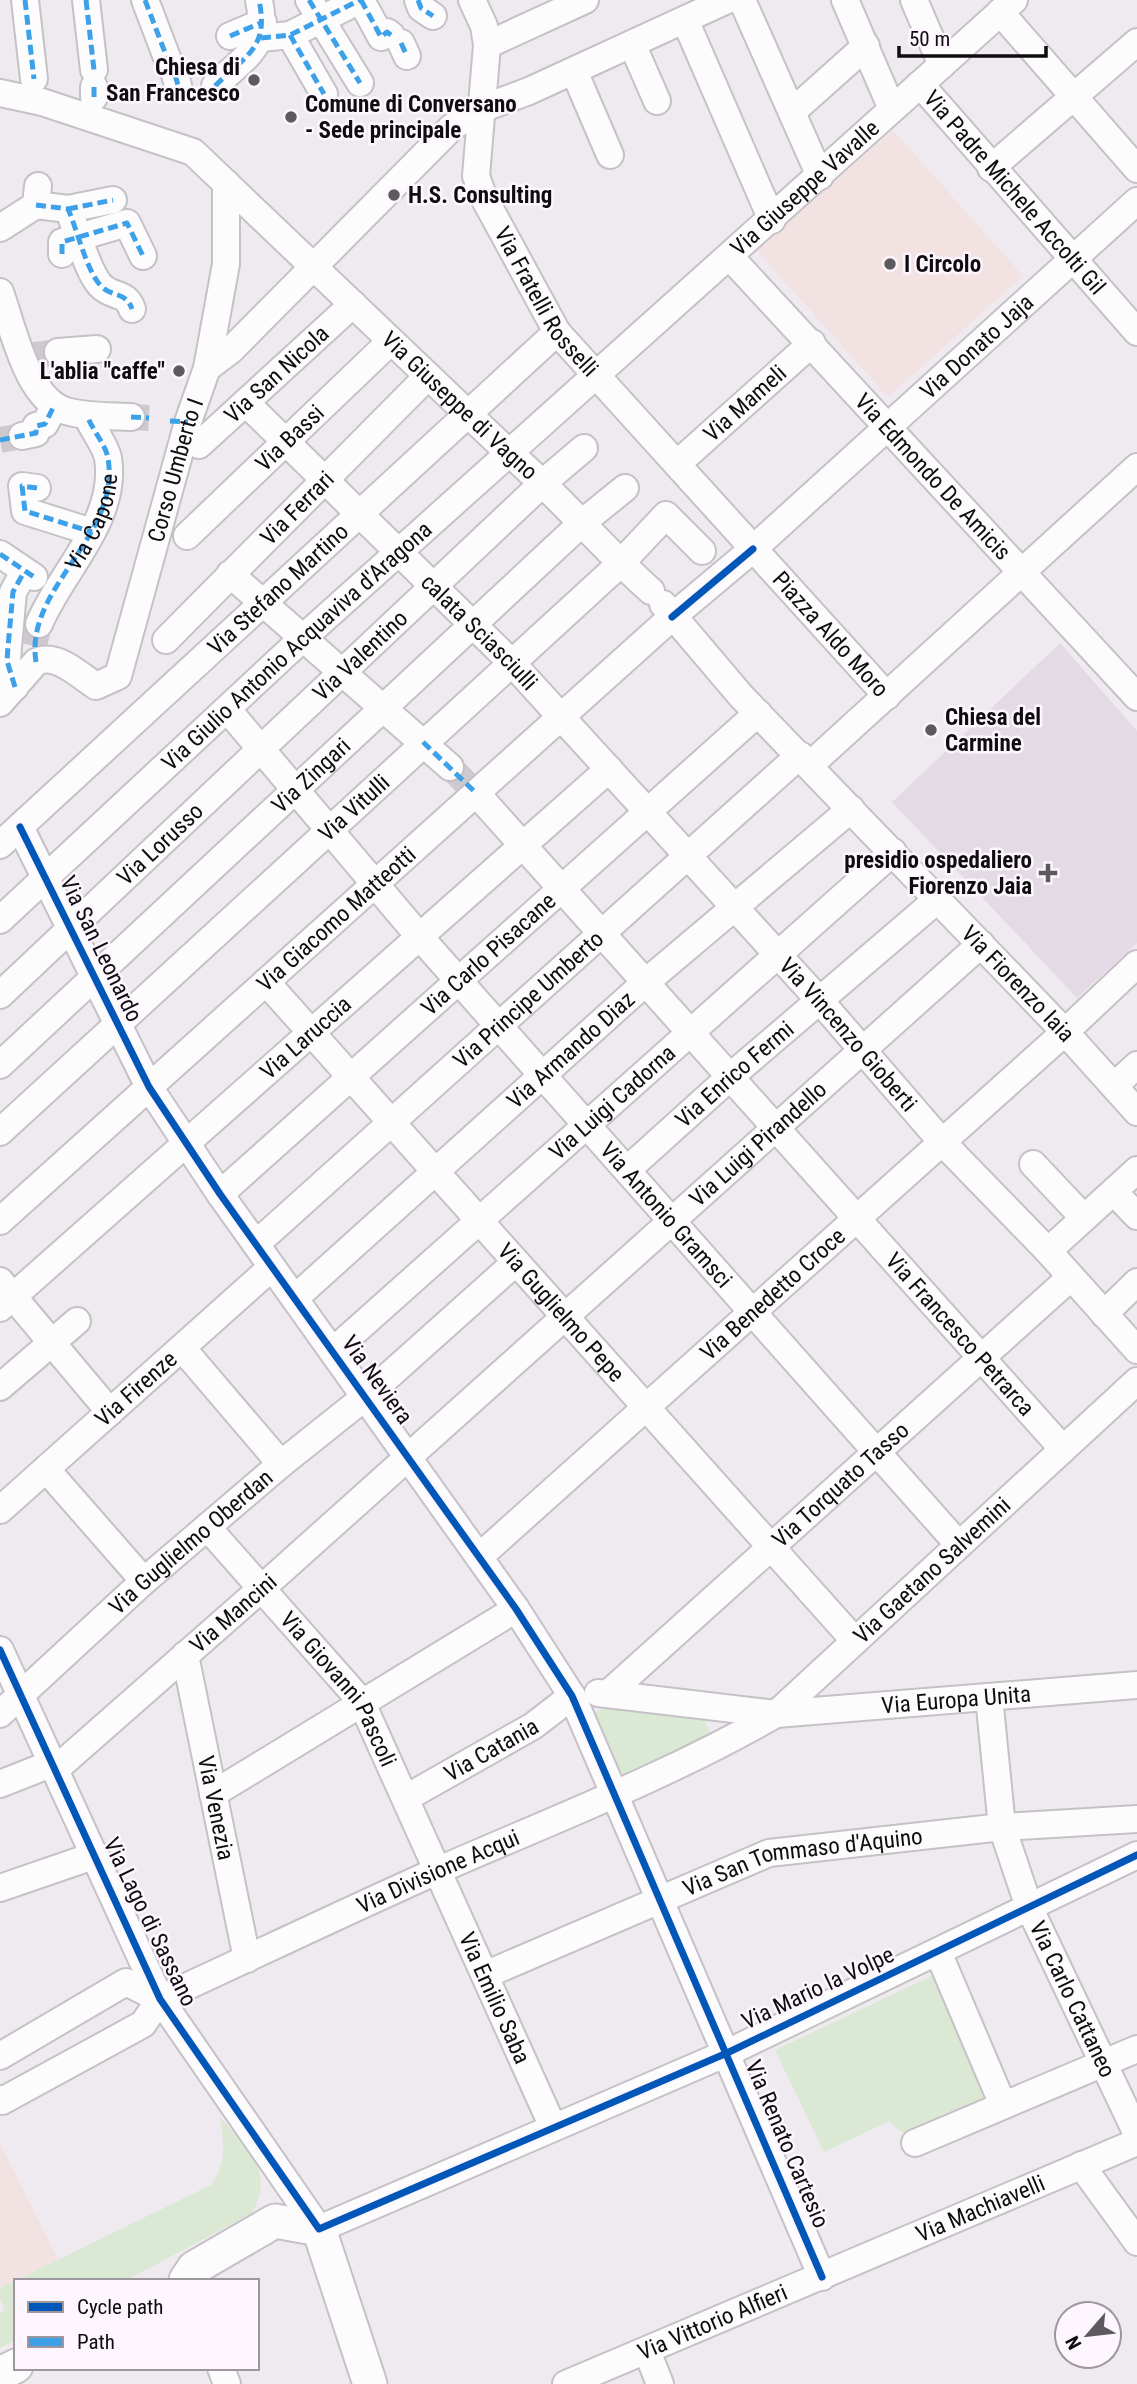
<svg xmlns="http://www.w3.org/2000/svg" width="1137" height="2384" viewBox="0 0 1137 2384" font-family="'Roboto Condensed',sans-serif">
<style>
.built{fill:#e4dae5}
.education{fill:#f2e2e2}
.green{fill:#dae8d4}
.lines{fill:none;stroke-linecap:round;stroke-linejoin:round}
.minor-tunnel{stroke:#cdc9ce;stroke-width:26;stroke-dasharray:26 13;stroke-linecap:butt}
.minor-casing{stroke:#c5c1c6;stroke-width:30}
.major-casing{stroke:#c5c1c6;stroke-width:37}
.minor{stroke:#fdfcfd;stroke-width:26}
.major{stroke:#fdfcfd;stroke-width:33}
.quiet{stroke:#3da1ea;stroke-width:5;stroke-dasharray:10 5;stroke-linecap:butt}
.cycleway-casing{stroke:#fdf6fe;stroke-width:11}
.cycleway{stroke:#0057b8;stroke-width:7}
.poi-dot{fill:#5d5a5e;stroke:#fdf6fe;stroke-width:2.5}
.labels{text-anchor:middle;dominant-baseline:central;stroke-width:5;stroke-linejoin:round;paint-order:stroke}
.poi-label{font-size:23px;font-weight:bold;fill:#0f0c0f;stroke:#fdf6fe;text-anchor:start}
.street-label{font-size:23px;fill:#0f0c0f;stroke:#fdf6fe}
</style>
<rect width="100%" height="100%" fill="#efeaf0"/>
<path class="built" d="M1060,643L1137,731V943L1077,998L892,802Z"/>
<path class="education" d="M893,130L1023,276L888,397L757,251Z
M0,2143L58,2259L0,2288Z"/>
<path class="green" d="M611,1704L704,1719L711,1734L616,1781L588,1716Z
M938,1973L992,2099L904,2134L889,2121L824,2152L775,2050Z
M220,2117C246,2148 277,2173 251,2214L125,2281H16V2340L0,2348V2313L5,2310L0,2300V2288L211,2185C227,2162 224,2144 220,2117Z"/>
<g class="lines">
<path class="minor-tunnel" d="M28,356L58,352
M131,417L149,418
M0,440L22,436
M34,646L39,624
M450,767L476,793"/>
<defs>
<g id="minor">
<path d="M25,0L34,79"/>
<path d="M86,0L94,70"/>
<path d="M145,0L169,63"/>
<path d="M309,0L360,83"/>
<path d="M361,0L381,37L387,32L391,35"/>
<path d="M418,0L421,8L433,16"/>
<path id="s1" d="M472,0L484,26L487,45L476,176L483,196L557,332L887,696"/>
<path d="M742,0L820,176"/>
<path d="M845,0L892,109"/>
<path d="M914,0L942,65"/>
<path d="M1000,12L1137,169"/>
<path d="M685,20L772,220"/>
<path d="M290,35L324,94"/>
<path d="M230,36L263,22"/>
<path d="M261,38L290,35L360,0"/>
<path d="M401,43L407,56"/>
<path d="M632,44L657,101"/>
<path d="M487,45L585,0"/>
<path d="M574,71L610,155"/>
<path d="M175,75L178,85"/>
<path id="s2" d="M920,84L1137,332"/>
<path d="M215,86C247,54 269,48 259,0"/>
<path id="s3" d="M0,93L42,102L193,152L508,452C559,495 601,547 651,591"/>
<path d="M94,97V87"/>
<path d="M792,112L866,46"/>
<path d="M991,168L1137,42"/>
<path d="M36,205L68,209C77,229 86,269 100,285C112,298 126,291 132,309"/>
<path d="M68,209L113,200"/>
<path d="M0,228L36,205L38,186"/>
<path d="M62,254V242L127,223L143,256"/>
<path id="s4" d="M730,257L1137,697"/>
<path d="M0,292C13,328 27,399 66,411C86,417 110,416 131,417"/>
<path d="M58,352L97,349"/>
<path d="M207,368L231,350L452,127L481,109L529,91L727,0"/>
<path id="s5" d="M246,403L511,662L821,1002L942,1142L1048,1251L1137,1350"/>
<path d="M22,436L36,433V426L45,424L54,406"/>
<path id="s6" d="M199,445L353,304"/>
<path id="s7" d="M677,464L812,343"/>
<path d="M37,488L22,486L25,511L92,532"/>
<path id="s8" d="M187,536L391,341"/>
<path d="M0,554L34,577"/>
<path d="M230,574L450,767"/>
<path id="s9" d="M663,604L741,696L1065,1032L1137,1112"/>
<path id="s10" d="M39,624C61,571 118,520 108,458C105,443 92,430 87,415"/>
<path id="s11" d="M166,640L428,376"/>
<path d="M15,687L7,661L8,647L13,592L24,572"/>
<path id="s12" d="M0,703L36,662C56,652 79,675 96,686L118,676L188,422L207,368L226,264V183"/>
<path id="s13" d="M227,709L419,936L959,1545"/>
<path d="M810,765L1137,467"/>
<path id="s14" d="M476,793L1063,1449"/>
<path d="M20,827L149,1087L220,1194L516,1609L572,1696L822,2277"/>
<path id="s15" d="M0,845L557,332"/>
<path id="s16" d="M0,920L304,637L1014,0"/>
<path id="s17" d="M266,982L855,1641"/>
<path id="s18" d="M0,995L544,482L584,448"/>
<path id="s19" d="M0,1065L583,522L625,488"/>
<path d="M1114,1086L1137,1065"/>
<path id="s20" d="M0,1132L620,564L666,515L702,551"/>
<path d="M1033,1164L1084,1218"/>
<path id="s21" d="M627,1170L730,1077L938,899"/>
<path d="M1114,1192L1137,1216"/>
<path id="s22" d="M220,1194L758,713"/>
<path id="s23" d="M0,1221L672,617L753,549L1137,201"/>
<path id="s24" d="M256,1244L800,755"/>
<path d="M1048,1251L1137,1170"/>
<path d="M0,1281L110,1412"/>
<path id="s25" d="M295,1298L646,982L851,809"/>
<path id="s26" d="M0,1308L609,769"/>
<path d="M1104,1314L1137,1282"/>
<path d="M182,1348L281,1464"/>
<path id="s27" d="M333,1351L893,852"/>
<path d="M0,1387L77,1321"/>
<path d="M46,1469L144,1581"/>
<path id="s28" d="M0,1510L272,1267"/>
<path id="s29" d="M207,1527L361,1701L553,2127"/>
<path id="s30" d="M479,1557L1065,1032L1137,964"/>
<path d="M0,1650L160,1999L319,2229L727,2053L1137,1855"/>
<path id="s31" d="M185,1655L247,1959"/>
<path id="s32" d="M610,1692L1071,1277"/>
<path id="s33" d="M598,1693L776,1714L1137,1685"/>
<path id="s34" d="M989,1697L1002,1827L1029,1907L1137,2134"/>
<path id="s35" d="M0,1714L144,1581L281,1464L365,1397L516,1262"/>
<path id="s36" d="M56,1769L262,1588L981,944"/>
<path d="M0,1784L53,1763"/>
<path d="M213,1794L516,1609"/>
<path id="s37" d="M406,1798L533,1726L572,1696"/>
<path d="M0,1888L96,1855"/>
<path d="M938,1952L1003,2105"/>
<path id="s38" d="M485,1975L769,1853L1002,1827L1137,1819"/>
<path id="s39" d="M160,1999C253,1956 345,1912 439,1870C553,1820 668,1776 776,1714L1137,1381"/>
<path d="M0,2056L126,1982L160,1999"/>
<path d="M0,2099L2,2101L143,2024L160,1999"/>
<path d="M915,2143L1137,2049"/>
<path d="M1081,2165L1137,2242"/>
<path d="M647,2351L660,2384"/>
<path d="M221,2368L227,2384"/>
<path id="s40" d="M566,2384L1137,2142"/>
</g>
<path id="major" d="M319,2229L370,2384
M186,2280L194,2268L275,2221L319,2229
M0,2374L16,2366"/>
</defs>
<use href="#minor" class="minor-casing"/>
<use href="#major" class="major-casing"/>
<use href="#minor" class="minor"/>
<use href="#major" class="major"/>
<path class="quiet" d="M25,0L34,79
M86,0L94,70
M145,0L169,63
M309,0L360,83
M361,0L381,37L387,32L391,35
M418,0L421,8L433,16
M290,35L324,94
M230,36L263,22
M261,38L290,35L360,0
M401,43L407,56
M175,75L178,85
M215,86C247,54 269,48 259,0
M94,97V87
M36,205L68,209C77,229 86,269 100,285C112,298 126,291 132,309
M68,209L113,200
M62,254V242L127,223L143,256
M131,417L149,418
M170,421L188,422
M0,440L36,433V426L45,424L54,406
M37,488L22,486L25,511L92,532
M0,554L34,577
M36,662C24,587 121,538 108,458C105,443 92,430 87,415
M15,687L7,661L8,647L13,592L24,572
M423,742L476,793"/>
<defs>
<path id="cycleway" d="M672,617L753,549
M20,827L149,1087L220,1194L516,1609L572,1696L822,2277
M0,1650L160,1999L319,2229L727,2053L1137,1855"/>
</defs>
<use href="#cycleway" class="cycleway-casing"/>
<use href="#cycleway" class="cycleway"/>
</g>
<g class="poi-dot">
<circle cx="254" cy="80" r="7"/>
<circle cx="291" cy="117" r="7"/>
<circle cx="394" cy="195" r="7"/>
<circle cx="890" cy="264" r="7"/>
<circle cx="179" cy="371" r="7"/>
<circle cx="931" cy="730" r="7"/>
<path d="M1044.5 862.5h7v7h7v7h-7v7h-7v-7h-7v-7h7z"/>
</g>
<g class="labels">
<g class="poi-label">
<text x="240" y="67" text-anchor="end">Chiesa di<tspan x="240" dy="26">San Francesco</tspan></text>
<text x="305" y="104">Comune di Conversano<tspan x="305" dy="26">- Sede principale</tspan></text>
<text x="408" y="195">H.S. Consulting</text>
<text x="904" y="264">I Circolo</text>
<text x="165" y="371" text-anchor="end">L'ablia "caffe"</text>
<text x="945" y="717">Chiesa del<tspan x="945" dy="26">Carmine</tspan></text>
<text x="1032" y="860" text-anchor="end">presidio ospedaliero<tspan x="1032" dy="26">Fiorenzo Jaia</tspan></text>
</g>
<g class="street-label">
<text stroke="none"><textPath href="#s16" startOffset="1088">Via Giuseppe Vavalle</textPath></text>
<text stroke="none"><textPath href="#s2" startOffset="144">Via Padre Michele Accolti Gil</textPath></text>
<text stroke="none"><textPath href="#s1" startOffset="324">Via Fratelli Rosselli</textPath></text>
<text stroke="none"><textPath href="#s23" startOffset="1311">Via Donato Jaja</textPath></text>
<text stroke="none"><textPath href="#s6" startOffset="105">Via San Nicola</textPath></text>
<text stroke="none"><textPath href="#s7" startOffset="91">Via Mameli</textPath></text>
<text stroke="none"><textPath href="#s3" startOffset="570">Via Giuseppe di Vagno</textPath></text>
<text stroke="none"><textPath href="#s8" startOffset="142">Via Bassi</textPath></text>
<text stroke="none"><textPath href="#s12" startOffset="360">Corso Umberto I</textPath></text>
<text stroke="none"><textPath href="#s4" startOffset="299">Via Edmondo De Amicis</textPath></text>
<text stroke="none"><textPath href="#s11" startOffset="186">Via Ferrari</textPath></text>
<text stroke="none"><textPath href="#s10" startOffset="116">Via Capone</textPath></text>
<text stroke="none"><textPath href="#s15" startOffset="378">Via Stefano Martino</textPath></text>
<text stroke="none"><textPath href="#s5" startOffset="327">calata Sciasciulli</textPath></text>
<text stroke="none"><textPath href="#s1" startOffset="763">Piazza Aldo Moro</textPath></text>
<text stroke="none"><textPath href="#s16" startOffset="404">Via Giulio Antonio Acquaviva d'Aragona</textPath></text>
<text stroke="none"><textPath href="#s18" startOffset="495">Via Valentino</textPath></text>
<text stroke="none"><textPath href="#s19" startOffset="425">Via Zingari</textPath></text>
<text stroke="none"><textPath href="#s20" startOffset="480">Via Vitulli</textPath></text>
<text stroke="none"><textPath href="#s18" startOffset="220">Via Lorusso</textPath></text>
<text stroke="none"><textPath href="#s23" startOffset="452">Via Giacomo Matteotti</textPath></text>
<text transform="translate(101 949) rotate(64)">Via San Leonardo</text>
<text stroke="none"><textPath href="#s22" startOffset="360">Via Carlo Pisacane</textPath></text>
<text stroke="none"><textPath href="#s9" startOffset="520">Via Fiorenzo Iaia</textPath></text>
<text stroke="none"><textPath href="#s24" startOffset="366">Via Principe Umberto</textPath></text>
<text stroke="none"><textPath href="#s5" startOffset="873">Via Vincenzo Gioberti</textPath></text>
<text stroke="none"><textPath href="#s26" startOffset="408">Via Laruccia</textPath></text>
<text stroke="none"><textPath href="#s25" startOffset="371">Via Armando Diaz</textPath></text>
<text stroke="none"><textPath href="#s21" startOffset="144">Via Enrico Fermi</textPath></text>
<text stroke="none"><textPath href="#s27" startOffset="374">Via Luigi Cadorna</textPath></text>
<text stroke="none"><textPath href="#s36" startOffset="940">Via Luigi Pirandello</textPath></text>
<text stroke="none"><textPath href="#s13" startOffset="670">Via Antonio Gramsci</textPath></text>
<text stroke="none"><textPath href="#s30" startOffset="394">Via Benedetto Croce</textPath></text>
<text stroke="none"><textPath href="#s17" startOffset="443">Via Guglielmo Pepe</textPath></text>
<text stroke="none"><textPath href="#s14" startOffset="726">Via Francesco Petrarca</textPath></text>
<text transform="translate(377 1380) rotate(54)">Via Neviera</text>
<text stroke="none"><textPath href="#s28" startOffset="182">Via Firenze</textPath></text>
<text stroke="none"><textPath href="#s32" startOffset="310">Via Torquato Tasso</textPath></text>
<text stroke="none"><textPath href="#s35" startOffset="257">Via Guglielmo Oberdan</textPath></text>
<text stroke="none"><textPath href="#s39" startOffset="891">Via Gaetano Salvemini</textPath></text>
<text stroke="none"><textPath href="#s36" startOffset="236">Via Mancini</textPath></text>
<text stroke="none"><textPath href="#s29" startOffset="210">Via Giovanni Pascoli</textPath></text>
<text stroke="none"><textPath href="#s33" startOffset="360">Via Europa Unita</textPath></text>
<text stroke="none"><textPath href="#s37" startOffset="98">Via Catania</textPath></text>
<text stroke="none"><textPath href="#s31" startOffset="156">Via Venezia</textPath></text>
<text stroke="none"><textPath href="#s38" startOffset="340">Via San Tommaso d'Aquino</textPath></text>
<text stroke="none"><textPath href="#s39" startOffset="306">Via Divisione Acqui</textPath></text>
<text transform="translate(150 1922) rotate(64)">Via Lago di Sassano</text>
<text transform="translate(818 1988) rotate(-25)">Via Mario la Volpe</text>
<text stroke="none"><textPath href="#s29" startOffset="558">Via Emilio Saba</textPath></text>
<text stroke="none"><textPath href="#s34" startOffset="317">Via Carlo Cattaneo</textPath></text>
<text transform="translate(787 2144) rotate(67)">Via Renato Cartesio</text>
<text stroke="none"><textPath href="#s40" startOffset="450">Via Machiavelli</textPath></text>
<text stroke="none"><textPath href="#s40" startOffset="159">Via Vittorio Alfieri</textPath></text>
</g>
</g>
<rect x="14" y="2279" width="245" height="91" fill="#fdf6fe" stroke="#9e989e" stroke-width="2"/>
<rect x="28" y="2302" width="35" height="10" fill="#0057b8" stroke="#9e989e" stroke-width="2"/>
<text x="77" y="2314" font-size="21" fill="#0f0c0f">Cycle path</text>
<rect x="28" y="2337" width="35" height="10" fill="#3da1ea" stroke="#9e989e" stroke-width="2"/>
<text x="77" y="2349" font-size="21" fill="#0f0c0f">Path</text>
<g transform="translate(1088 2335) rotate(242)"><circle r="33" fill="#fdf6fe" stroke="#9e989e" stroke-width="2"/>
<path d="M0-5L12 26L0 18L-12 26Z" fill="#5d5a5e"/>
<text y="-10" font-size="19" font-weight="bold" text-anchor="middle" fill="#0f0c0f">N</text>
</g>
<path d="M899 46v10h147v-10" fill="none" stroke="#0f0c0f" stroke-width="3.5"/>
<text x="909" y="46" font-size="21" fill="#0f0c0f" stroke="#fdf6fe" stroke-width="5" paint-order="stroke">50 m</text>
</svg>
